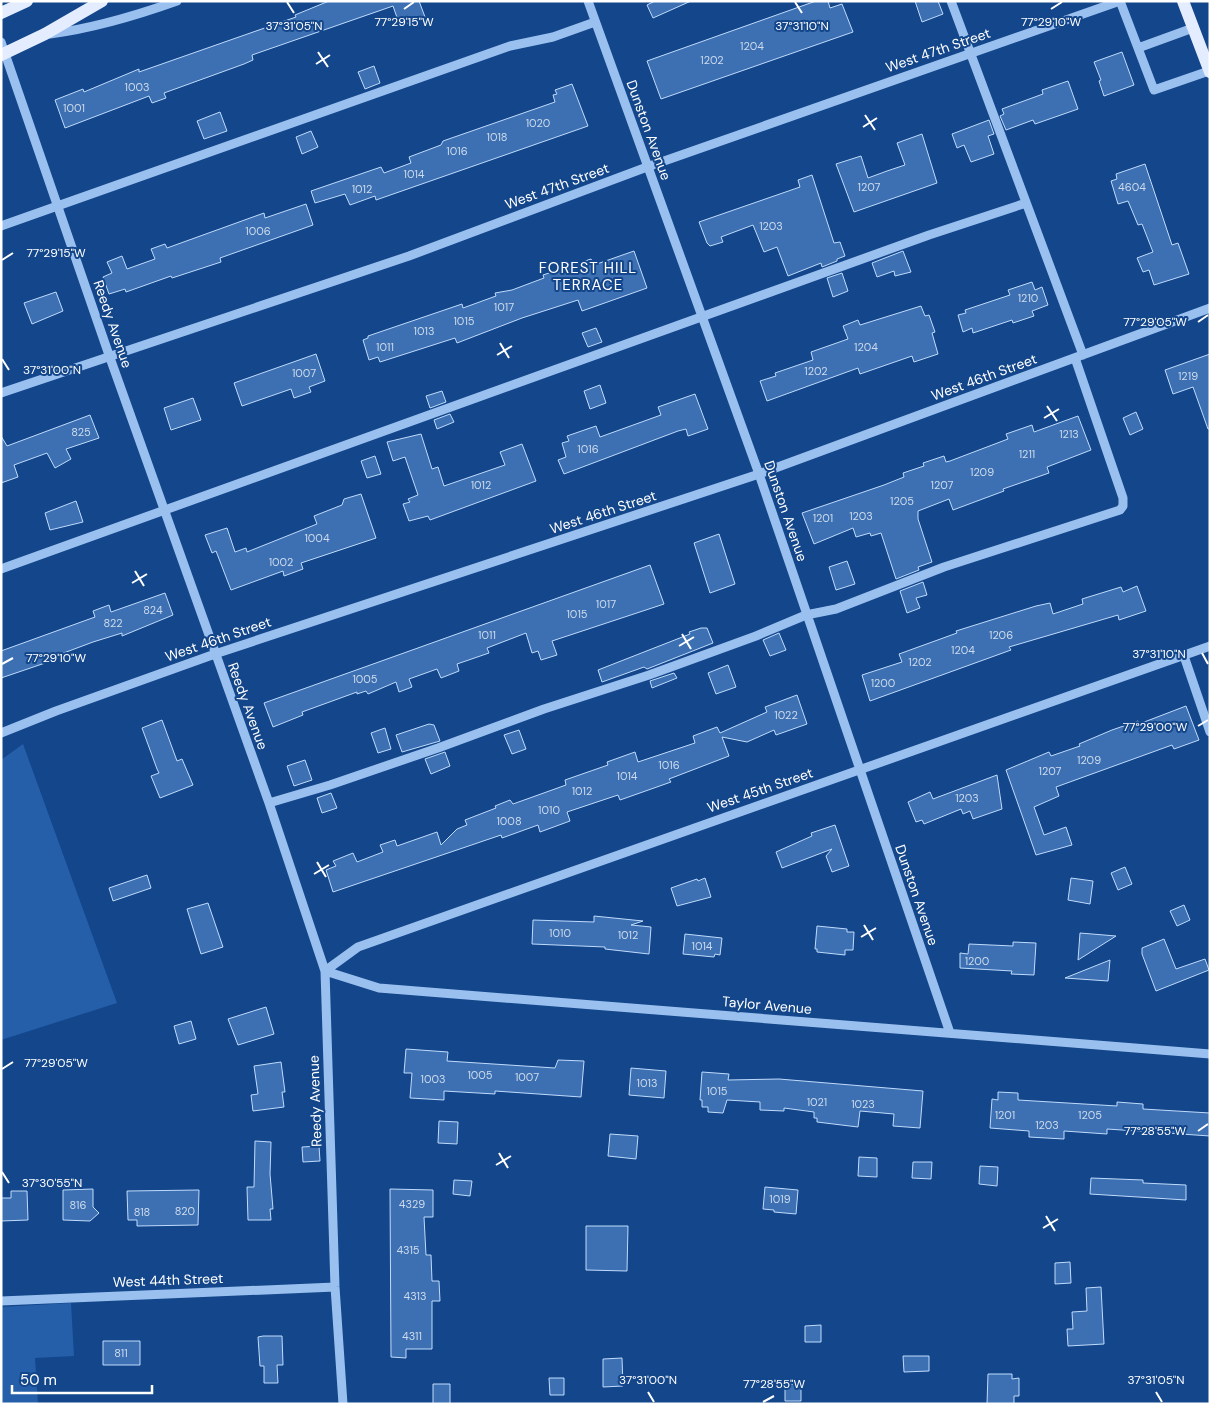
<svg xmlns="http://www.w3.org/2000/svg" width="1211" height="1405" viewBox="0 0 1211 1405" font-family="'DM Sans',sans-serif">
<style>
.green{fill:#255fa9}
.building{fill:#3c70b3;stroke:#c0dbfc}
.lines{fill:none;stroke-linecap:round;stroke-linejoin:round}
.minor{stroke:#9ac0f0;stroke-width:9}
.major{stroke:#e3edff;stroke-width:12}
.ticks{fill:none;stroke:#fff;stroke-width:2}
.labels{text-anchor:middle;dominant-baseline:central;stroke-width:4;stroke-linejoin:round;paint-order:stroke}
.number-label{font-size:11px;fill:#cedbec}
.street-label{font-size:14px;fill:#fff;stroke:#13468a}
.neighbourhood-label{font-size:15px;letter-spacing:1px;fill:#fff;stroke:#13468a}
.ticks-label{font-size:12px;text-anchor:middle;fill:#fff;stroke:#13468a;stroke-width:4;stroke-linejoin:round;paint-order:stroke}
</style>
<rect width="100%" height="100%" fill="#13468a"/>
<path class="green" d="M23,744L117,1003L1,1040V760Z
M71,1303L74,1356L35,1358L38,1404H1V1307Z"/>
<path class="building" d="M329,1H419L425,17L400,26L393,6L252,55L253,60L244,64L164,93L166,98L152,103L149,96L65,128L55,100L83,89L84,92L139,69V72L296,17L295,15Z
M655,1H691L653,18L647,5Z
M816,1H828L830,8L842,4L853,32L661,99L647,61Z
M915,1H938L943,14L922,22Z
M1122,52L1134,85L1104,96L1099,81L1101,80L1094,62Z
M374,66L380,83L365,89L358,72Z
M1068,81L1078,109L1035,124L1033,120L1006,130L1000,116L1004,114L1002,109L1043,94L1042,90Z
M572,84L588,126L376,200L375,196L350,205L345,194L315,203L311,191L381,167L384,173L411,163L409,157L441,145L443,141L555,102L553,95L557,94L555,90Z
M220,112L227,131L204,139L197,121Z
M989,120L994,134L988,136L994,154L971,162L964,145L957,148L952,134Z
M311,131L318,147L302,154L296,137Z
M922,134L937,183L854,212L836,164L861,156L868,178L887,171L905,165L897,143Z
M1145,164L1172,245L1178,243L1189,274L1154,285L1149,270L1143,272L1137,258L1153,252L1142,224L1138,225L1128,201L1118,204L1111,181L1117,179L1116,174Z
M812,175L834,243L840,242L845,256L837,259V261L822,267L821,263L788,276L777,247L764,252L753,225L721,237L723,242L710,246L707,243L699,222L800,187L798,180Z
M306,204L313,225L220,258L221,262L172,278L171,276L126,292L125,289L109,294L103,277L112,273L107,262L122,256L127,269L155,259L151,249L165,244L167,248L264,213L265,218Z
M634,251L647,288L582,311L578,300L522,318L457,343L455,338L380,362L378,357L369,360L363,340L368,338V336L462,304L463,308L496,296L495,293L512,290L544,278L543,275L591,259L594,265Z
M903,251L911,272L895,276L894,271L877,277L872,263Z
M842,273L848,291L833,297L827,278Z
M1032,282L1035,290L1042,287L1048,305L1032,311L1034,316L1013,323L1012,320L973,333L972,328L963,332L958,315L966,313L965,310L1010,295L1008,290Z
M56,292L63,311L32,324L24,303Z
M921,306L925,316L929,315L935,332L932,333L938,354L914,362L912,356L860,374L858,368L767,401L760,381L776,376L775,373L813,360L811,352L848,339L843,326L858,320L860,325Z
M596,328L602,342L588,347L582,333Z
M316,354L325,381L309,387L311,392L294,398L291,389L242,406L234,383Z
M1210,354V429H1208L1193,387L1173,394L1165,370Z
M600,385L606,403L590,409L584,391Z
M442,391L446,402L430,408L426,396Z
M695,394L708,429L688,436L686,429L678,431L564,474L558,460L566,457L562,443L569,441L567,436L596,426L600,437L661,415L658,407Z
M193,398L201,420L171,430L164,408Z
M1136,412L1143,429L1130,435L1123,418Z
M450,414L454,422L437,429L434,420Z
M90,415L99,438L66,449L71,459L55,468L47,453L14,465L18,477L1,483V436L7,446Z
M1078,416L1091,450L1047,467L1049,473L1003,489L1004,491L953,510L949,499L918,511V519L932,562L918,567L919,570L896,579L881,533L871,536L870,533L856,537L853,528L814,544L802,513L884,485L904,477L903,473L924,466L923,463L944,456L946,462L950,461L1008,439L1006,434L1032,425L1034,432Z
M421,434L432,469L438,467L444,486L505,465L500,452L522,444L536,481L430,520L428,516L409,521L403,504L410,502L408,499L418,495L405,457L393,461L387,442Z
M375,456L381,474L367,478L361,461Z
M361,494L376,538L301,563L303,569L284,576L283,571L231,590L216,551L212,553L205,535L227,528L235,552L246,548L247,552L317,524L314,516L342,505L344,499Z
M76,501L83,522L50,530L45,513Z
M719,534L735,584L710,593L694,543Z
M847,561L855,584L836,590L829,567Z
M650,565L664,604L552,641L557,655L541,660L538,651L532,653L526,633L487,648L489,653L457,664L459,671L441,678L437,669L409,679L412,687L399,692L396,682L368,694L366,691L357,694V692L302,712L303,715L273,727L264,703Z
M923,582L927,595L916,598L920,608L907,613L900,591Z
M1137,586L1146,611L1119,620L1118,615L1009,647L1011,650L870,701L862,675L902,662L899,654L957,633L956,631L1036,606L1050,603L1053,614L1083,604L1082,599L1121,587L1123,592Z
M165,593L173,615L122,636V633L93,642L53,657L54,660L1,678V651L95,617L93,611L109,605L111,612Z
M701,628H707L713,643L647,669L644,667L602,682L598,670L690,634L689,632Z
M779,633L786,650L770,656L763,640Z
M728,665L736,687L716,694L708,673Z
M674,673L677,678L652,688L650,681Z
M797,695L807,724L776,735L774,730L747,742L722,737L729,756L669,779L671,782L620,800L618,795L567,812L570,821L540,832L538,825L502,838L501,835L333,892L326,870L336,866L333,861L353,853L357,862L383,852L380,845L395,840L397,846L437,832L441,845L457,829L467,825L465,820L496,808L495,806L510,800L513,804L566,785L565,780L608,765L607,762L635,752L638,762L695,743L693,736L717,727L720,733L767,712L765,707Z
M1186,706L1199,740L1174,749L1172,745L1056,787L1059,796L1034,807L1044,835L1066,827L1072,845L1036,855L1006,770L1049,752L1051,756L1080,746L1079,744L1112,730L1138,721L1139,724Z
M162,720L177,761L182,759L193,785L160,798L151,776L159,773L157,769L142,728Z
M429,724L434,725L440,741L402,752L396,735Z
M385,728L391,749L378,753L371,733Z
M519,730L526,749L512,754L504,735Z
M445,752L450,766L431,774L425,759Z
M305,760L312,780L294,786L287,766Z
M997,775L1002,809L973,819L970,811L963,814L961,809L924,824L922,820L916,822L908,802L930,792L933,799Z
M331,793L337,808L322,813L317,798Z
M835,825L849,866L832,872L826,856L832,849L782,868L776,852L812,836L811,833Z
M1125,867L1132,884L1118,890L1111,873Z
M147,875L151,888L113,901L109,888Z
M705,878L711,897L677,906L671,888L697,879L698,881Z
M1071,878L1093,881L1090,904L1068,900Z
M208,903L223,947L201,954L187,909Z
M1184,905L1190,920L1177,926L1170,911Z
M594,916L643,921L631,925L651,927L649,954L605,949V947L532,944L533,920L594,922Z
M817,926L847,929V932H854L853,950H845V955L817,952V949H815Z
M1080,933L1116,936L1078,960Z
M685,934L722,938L720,955L715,954L714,957L683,954Z
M1164,939L1176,969L1205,959L1209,970L1156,991L1142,954V948Z
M1013,942L1036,943L1034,975L1011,974L1012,971L960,968V953L968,954L969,944L1013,946Z
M1110,960L1108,981L1065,978Z
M266,1007L274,1034L238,1045L228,1019Z
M191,1021L196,1039L179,1044L174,1026Z
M406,1049L448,1052L447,1061L555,1068L558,1060L584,1061L581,1097L495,1091V1094L444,1091V1100L410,1098L412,1073H404Z
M281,1062L285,1092H282L284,1107L253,1111L251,1095L258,1094L254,1066Z
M631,1068L666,1071L664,1098L629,1095Z
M702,1072L729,1074L728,1080L779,1079L923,1091L920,1128L893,1126L894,1114L860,1111L858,1127L817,1122V1118H814V1112L784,1108V1111L760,1110V1102L727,1100L723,1113L708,1112V1107H702V1100H700Z
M998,1092L1018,1093V1100L1117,1106V1102L1143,1104V1109L1210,1113V1136L1107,1129V1134L1064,1131V1139L1029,1137V1131L990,1128L992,1099L998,1100Z
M439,1121L458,1122L457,1144L438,1143Z
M610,1134L638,1136L636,1159L608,1156Z
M255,1141L271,1142L270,1174L273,1209H270L271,1220H248L247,1187H254Z
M319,1146L320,1161L303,1162L302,1147Z
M859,1157L877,1158V1177L858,1176Z
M913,1162H932L931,1179L912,1178Z
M980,1166L998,1167L997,1186L979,1184Z
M1091,1178L1143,1180V1183L1186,1185V1200L1090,1194Z
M454,1180L472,1181L470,1196L453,1194Z
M765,1187L798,1190L796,1214L774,1212V1210L763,1209Z
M93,1189V1207L99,1213L90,1221L63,1220V1190Z
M390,1189L433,1190V1217H424L426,1255H431L432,1281H439L440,1301H432V1349H406V1358L391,1357Z
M199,1190L198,1225L137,1226V1220H128L127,1191Z
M11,1191H27L28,1220L1,1221V1198H11Z
M586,1226H628L627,1271L586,1270Z
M1070,1262L1071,1283L1055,1284V1263Z
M1101,1287L1104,1344L1068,1346L1067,1329H1073L1072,1312L1087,1311L1086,1288Z
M821,1325V1342H805V1326Z
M263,1336H282L283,1365H277L278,1383H264V1366H260L258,1337Z
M103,1341H140V1365H103Z
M903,1356H929V1371L904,1372Z
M622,1358L623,1386L603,1387V1359Z
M988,1374H1012V1379L1019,1378V1396H1014V1404H987Z
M549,1378H564V1395H550Z
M433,1384H450V1404H433Z
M785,1384H801V1401H785Z"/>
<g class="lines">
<path class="minor" d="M588,1L759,474L950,1033
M951,1L1083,355
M1120,1L1154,90L1209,71
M50,34C95,28 135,16 177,1
M1,42L109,355L269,803L325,971L335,1287L343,1404
M1138,48L1193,28
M1,226L510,46L553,37L595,22
M1,393L409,256L647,167L1120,1
M1,569L929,235L1026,203
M1184,656L1210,732
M1,733L56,711L215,654L759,474L1210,308
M269,803L330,785L438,748L544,709L649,675L756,636L806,615L836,609L944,567L1120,510L1123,506V498L1075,358
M325,971L358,947L1210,646
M325,971L379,988L1210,1054
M1,1301L335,1287"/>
<path class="major" d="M1183,1L1210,72
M1,13L27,1
M1,55L45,34L102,1"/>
</g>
<path class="ticks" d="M287,2L294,13M795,2L802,13M404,9L414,2M1051,9L1062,2M318,52L328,67M316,64L330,55M865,115L875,130M863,127L877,118M2,260L13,253M1198,322L1208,315M500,343L509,358M497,355L512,346M2,359L9,370M1047,406L1057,421M1044,418L1059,409M135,571L144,586M132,583L147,574M682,634L691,649M679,646L694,637M1202,653L1208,664M2,664L13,658M1198,726L1208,720M317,862L326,877M314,874L329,865M864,925L873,940M861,937L876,928M2,1069L13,1062M1198,1131L1208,1124M499,1153L508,1168M496,1165L511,1156M2,1172L9,1183M1046,1216L1055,1231M1043,1228L1058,1219M648,1392L654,1402M1156,1392L1162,1402M763,1402L774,1396"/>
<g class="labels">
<g class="number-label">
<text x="752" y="46">1204</text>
<text x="712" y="60">1202</text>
<text x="137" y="87">1003</text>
<text x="74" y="108">1001</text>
<text x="538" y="123">1020</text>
<text x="497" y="137">1018</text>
<text x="457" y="151">1016</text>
<text x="414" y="174">1014</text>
<text x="869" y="187">1207</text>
<text x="1132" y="187">4604</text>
<text x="362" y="189">1012</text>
<text x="771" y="226">1203</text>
<text x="258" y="231">1006</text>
<text x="1028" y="298">1210</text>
<text x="504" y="307">1017</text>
<text x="464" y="321">1015</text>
<text x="424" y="331">1013</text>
<text x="385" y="347">1011</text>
<text x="866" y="347">1204</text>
<text x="816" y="371">1202</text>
<text x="304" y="373">1007</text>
<text x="1188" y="376">1219</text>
<text x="81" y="432">825</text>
<text x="1069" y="434">1213</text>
<text x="588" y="449">1016</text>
<text x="1027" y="454">1211</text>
<text x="982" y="472">1209</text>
<text x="481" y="485">1012</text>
<text x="942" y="485">1207</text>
<text x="902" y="501">1205</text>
<text x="861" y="516">1203</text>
<text x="823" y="518">1201</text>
<text x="317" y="538">1004</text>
<text x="281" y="562">1002</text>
<text x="606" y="604">1017</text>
<text x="153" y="610">824</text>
<text x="577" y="614">1015</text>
<text x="113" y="623">822</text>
<text x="487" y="635">1011</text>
<text x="1001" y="635">1206</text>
<text x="963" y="650">1204</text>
<text x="920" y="662">1202</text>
<text x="365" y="679">1005</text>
<text x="883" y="683">1200</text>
<text x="786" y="715">1022</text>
<text x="1089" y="760">1209</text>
<text x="669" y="765">1016</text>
<text x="1050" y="771">1207</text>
<text x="627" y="776">1014</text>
<text x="582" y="791">1012</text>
<text x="967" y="798">1203</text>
<text x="549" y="810">1010</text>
<text x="509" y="821">1008</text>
<text x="560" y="933">1010</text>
<text x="628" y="935">1012</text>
<text x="702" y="946">1014</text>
<text x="977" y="961">1200</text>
<text x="480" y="1075">1005</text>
<text x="527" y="1077">1007</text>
<text x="433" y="1079">1003</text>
<text x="647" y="1083">1013</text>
<text x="717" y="1091">1015</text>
<text x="817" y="1102">1021</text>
<text x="863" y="1104">1023</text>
<text x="1005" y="1115">1201</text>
<text x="1090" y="1115">1205</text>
<text x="1047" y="1125">1203</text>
<text x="780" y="1199">1019</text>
<text x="412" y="1204">4329</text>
<text x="78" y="1205">816</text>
<text x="185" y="1211">820</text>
<text x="142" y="1212">818</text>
<text x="408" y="1250">4315</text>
<text x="415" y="1296">4313</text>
<text x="412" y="1336">4311</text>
<text x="121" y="1353">811</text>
</g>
<g class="street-label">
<text transform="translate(938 50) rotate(-19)">West 47th Street</text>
<text transform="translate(649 130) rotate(70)">Dunston Avenue</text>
<text transform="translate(557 186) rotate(-20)">West 47th Street</text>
<text transform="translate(113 324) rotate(71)">Reedy Avenue</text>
<text transform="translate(984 377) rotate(-20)">West 46th Street</text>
<text transform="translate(786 511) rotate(71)">Dunston Avenue</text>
<text transform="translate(603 512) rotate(-18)">West 46th Street</text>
<text transform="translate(218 639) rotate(-19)">West 46th Street</text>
<text transform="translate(248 706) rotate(70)">Reedy Avenue</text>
<text transform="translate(760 790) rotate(-19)">West 45th Street</text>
<text transform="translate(917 895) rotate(71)">Dunston Avenue</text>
<text transform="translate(767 1005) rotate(5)">Taylor Avenue</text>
<text transform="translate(315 1101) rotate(-92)">Reedy Avenue</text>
<text transform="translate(168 1280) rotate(-2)">West 44th Street</text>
</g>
<g class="neighbourhood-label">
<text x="588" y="268">FOREST HILL<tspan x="588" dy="17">TERRACE</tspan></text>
</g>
</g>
<g class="ticks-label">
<text x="404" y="26">77°29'15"W</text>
<text x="1051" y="26">77°29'10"W</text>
<text x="294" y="30">37°31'05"N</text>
<text x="802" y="30">37°31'10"N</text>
<text x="56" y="257">77°29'15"W</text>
<text x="1155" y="326">77°29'05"W</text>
<text x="52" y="374">37°31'00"N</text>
<text x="1159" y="658">37°31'10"N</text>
<text x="56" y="662">77°29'10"W</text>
<text x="1155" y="731">77°29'00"W</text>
<text x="56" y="1067">77°29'05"W</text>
<text x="1155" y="1135">77°28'55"W</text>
<text x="52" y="1187">37°30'55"N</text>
<text x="648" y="1384">37°31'00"N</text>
<text x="1156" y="1384">37°31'05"N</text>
<text x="774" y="1388">77°28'55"W</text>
</g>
<rect width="1211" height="1405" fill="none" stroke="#ffffff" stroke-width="5"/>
<path d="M12 1385v8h140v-8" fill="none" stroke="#ffffff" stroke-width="2.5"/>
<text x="20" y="1385" font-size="15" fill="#ffffff" stroke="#13468a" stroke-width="4" paint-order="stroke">50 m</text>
</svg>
